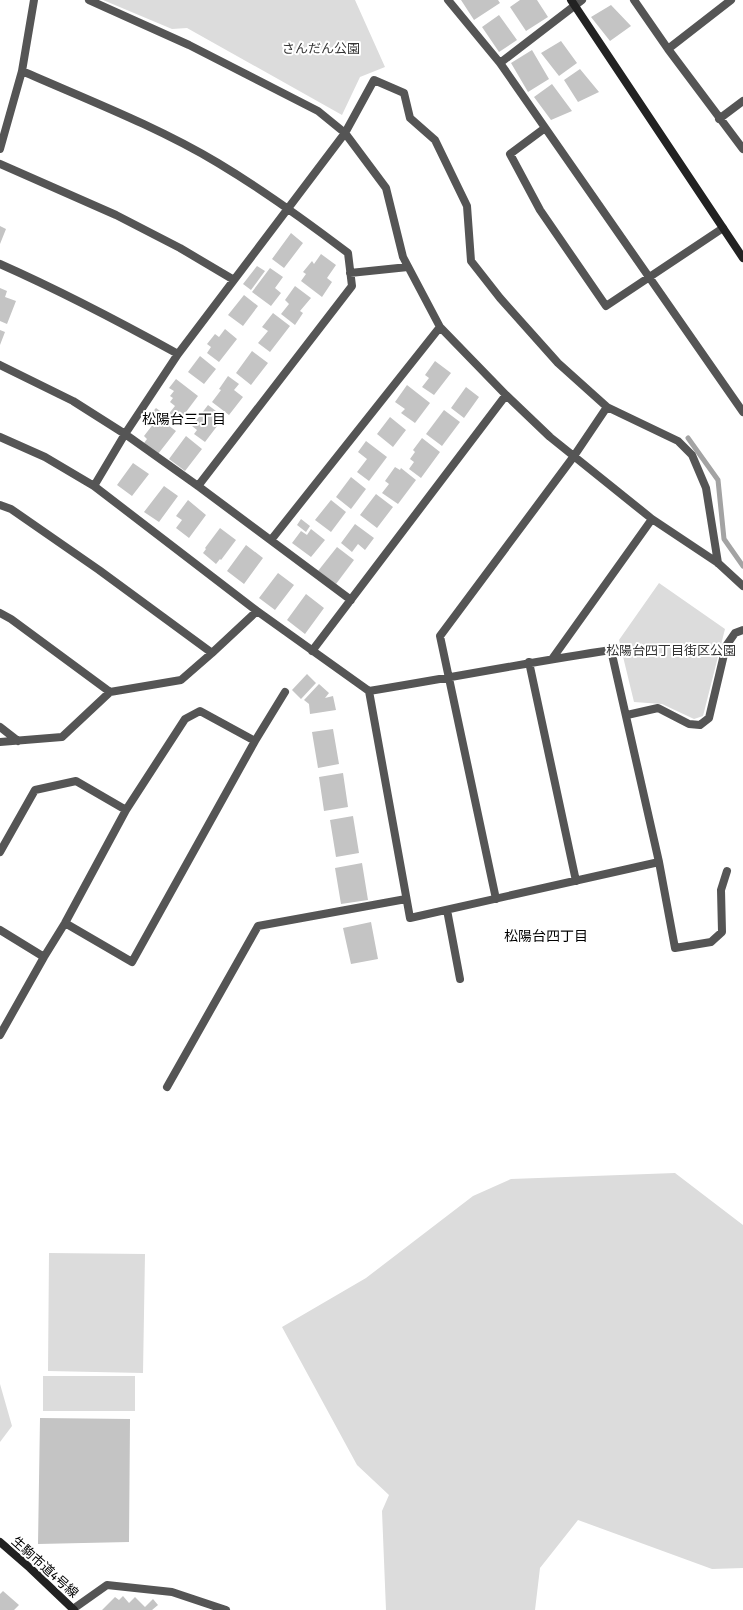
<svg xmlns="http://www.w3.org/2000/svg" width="743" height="1610" viewBox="0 0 743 1610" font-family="'Fira Sans Condensed','Noto Sans JP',sans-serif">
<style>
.green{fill:#dcdcdc}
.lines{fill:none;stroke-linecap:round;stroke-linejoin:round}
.stream{stroke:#a3a3a3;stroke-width:5}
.building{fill:#c4c4c4}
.street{stroke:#555;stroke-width:8}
.secondary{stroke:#222;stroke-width:8}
.labels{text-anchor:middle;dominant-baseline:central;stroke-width:4;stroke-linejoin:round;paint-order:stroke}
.park-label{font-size:13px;fill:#333;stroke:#fff}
.street-label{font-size:13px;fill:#000;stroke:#fff}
.neighbourhood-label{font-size:14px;fill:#000;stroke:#fff}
</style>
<rect width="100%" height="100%" fill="#fff"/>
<path class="green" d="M103,0H355L385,67L360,77L342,115L187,28L172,29Z
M659,583L725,629L703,716L694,719L662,704L634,702L619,640Z
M675,1173L743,1225V1568L712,1569L578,1520L540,1568L535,1610H386L382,1511L389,1495L357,1465L282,1327L366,1278L473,1196L511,1179Z
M49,1253L145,1254L143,1373L48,1371Z
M43,1376H135V1411H43Z
M0,1384L12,1426L0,1442Z"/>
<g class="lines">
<path class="stream" d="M688,438L718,480L724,539L743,566"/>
</g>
<path class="building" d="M461,0H498L500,3L474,20Z
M520,0H537L548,17L526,31L510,7Z
M611,5L631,26L610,41L591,17Z
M499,15L517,40L499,52L482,27Z
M561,41L577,63L559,76L541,53Z
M532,50L549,79L528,92L511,63Z
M580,69L599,92L578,102L564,80Z
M552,84L572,111L551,120L534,97Z
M0,226L6,229L0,244Z
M291,233L303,243L284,268L272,259Z
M321,254L336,265L327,278L332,282L322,297L301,281L306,274L303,272L312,261L314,264Z
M257,266L265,271L251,290L243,284Z
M270,268L283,277L275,288L281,293L271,306L252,292Z
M295,286L311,298L300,311L303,313L295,325L281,314L289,304L285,300Z
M0,288L7,291L5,297L16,301L7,324L0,321Z
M244,295L258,306L243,326L228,315Z
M273,313L290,326L270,352L258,343L268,331L262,327Z
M225,329L237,339L219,362L207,353L211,347L207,344L215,334L219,337Z
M0,330L5,332L0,345Z
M252,351L268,363L251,385L236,373Z
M200,356L216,369L204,384L188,372Z
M435,361L451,373L434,395L422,387L429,378L425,375Z
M228,376L239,384L234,390L243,397L229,415L212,402L221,390L219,389Z
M176,379L198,396L177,424L167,416L175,406L170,402L173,398L170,396L174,391L169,388Z
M407,385L430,403L415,423L401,413L405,409L395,402Z
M466,387L479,397L464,418L451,408Z
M208,405L224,417L205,442L194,434L197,430L192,426Z
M156,408L164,414L157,423L149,416Z
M444,410L460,422L442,446L426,434Z
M390,417L406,430L393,447L377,434Z
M161,420L176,431L158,454L144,443L147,439L144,436L154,423L157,426Z
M186,436L202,449L185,471L169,459Z
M422,438L440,452L421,478L409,469L414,462L410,459L415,452L413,450Z
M366,441L387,457L369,481L357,472L367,459L358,452Z
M133,463L149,474L132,496L117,485Z
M395,467L400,470L401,468L416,480L398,504L382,493L389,484L385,481Z
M351,477L366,489L351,509L336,497Z
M164,486L178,496L159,522L144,512Z
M376,494L393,507L377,528L360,515Z
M188,500L206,515L189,538L176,528L182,520L176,516Z
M331,500L346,512L331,532L315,520Z
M301,519L310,526L306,532L297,525Z
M355,524L374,538L365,550L358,544L352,552L341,543Z
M220,528L236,540L221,560L220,559L216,564L203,553L206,549L205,548Z
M311,529L325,540L311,557L292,543L301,531L307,535Z
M246,545L263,558L244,584L227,571Z
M337,547L354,560L336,584L318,571Z
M278,573L294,585L275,610L259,598Z
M306,594L324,608L305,634L287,620Z
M307,674L316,683L301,699L292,690Z
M319,684L329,693L325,698L333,696L336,710L310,714L309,704L304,700Z
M333,729L339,764L318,768L312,732Z
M343,773L348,807L324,811L319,777Z
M353,816L359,853L336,857L330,820Z
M362,863L368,900L341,904L335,868Z
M371,922L378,959L351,964L343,928Z
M40,1418L130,1419L129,1542L38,1544Z
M3,1591L19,1605L14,1610H0V1594Z
M123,1596L129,1603L135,1597L145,1607L153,1599L158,1605L152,1610H102L115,1597L119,1600Z"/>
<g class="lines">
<path class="street" d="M89,0L189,45L318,111L345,133L386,188L403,257L440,327L506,395L550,437L652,519L552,659
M448,0L500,63L743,412
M634,0L668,49L743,149
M668,49L731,0
M500,63L582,0
M22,71C88,100 156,126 218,163C263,190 306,221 348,253L352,286L198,486
M719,119L743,101
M545,128L510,154L540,210L606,306L723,228
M0,149L22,71L34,0
M0,164L116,215L180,248L234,280
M0,264C61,291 120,322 178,354
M350,273L408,267
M0,365L73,401L125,434L198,486L351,600
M607,407L678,441L692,455L706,488L718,563
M0,437L45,457L94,486L257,611L369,691L410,918L659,862L611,650C530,662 450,678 369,691
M94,486L125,434L178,354L345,133L374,80L404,93L410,118L435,140L467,206L471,261L500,298L558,363L607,407L574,456L440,636L496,899
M0,505L11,509L99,570L212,653L257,611
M652,519L718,563L743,586
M271,540L440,327
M0,613L11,619L110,692
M312,651L506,395
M529,662L576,881
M627,715L658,708L689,724L700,725L709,718L726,646L735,633L743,630
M0,727L18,741
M0,742L62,737L110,692L181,680L212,653
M0,852L35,790L76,781L126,810
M659,862L675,948L711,942L722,932L721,890L727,871
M447,910L460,979
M65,923L132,962L255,741L285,692
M0,930L44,957
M0,1035L44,957L65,923L126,810L185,719L200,711L255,741
M167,1087L258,926L406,899
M73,1609L107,1585L172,1592L226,1610"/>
<path class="secondary" d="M571,0L743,258
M0,1542L30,1568L74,1610"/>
</g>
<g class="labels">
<g class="park-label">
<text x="321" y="48">さんだん公園</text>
<text x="671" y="650">松陽台四丁目街区公園</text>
</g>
<g class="street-label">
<text transform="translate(45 1567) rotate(42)">生駒市道4号線</text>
</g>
<g class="neighbourhood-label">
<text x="184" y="419">松陽台三丁目</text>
<text x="546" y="936">松陽台四丁目</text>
</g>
</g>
</svg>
